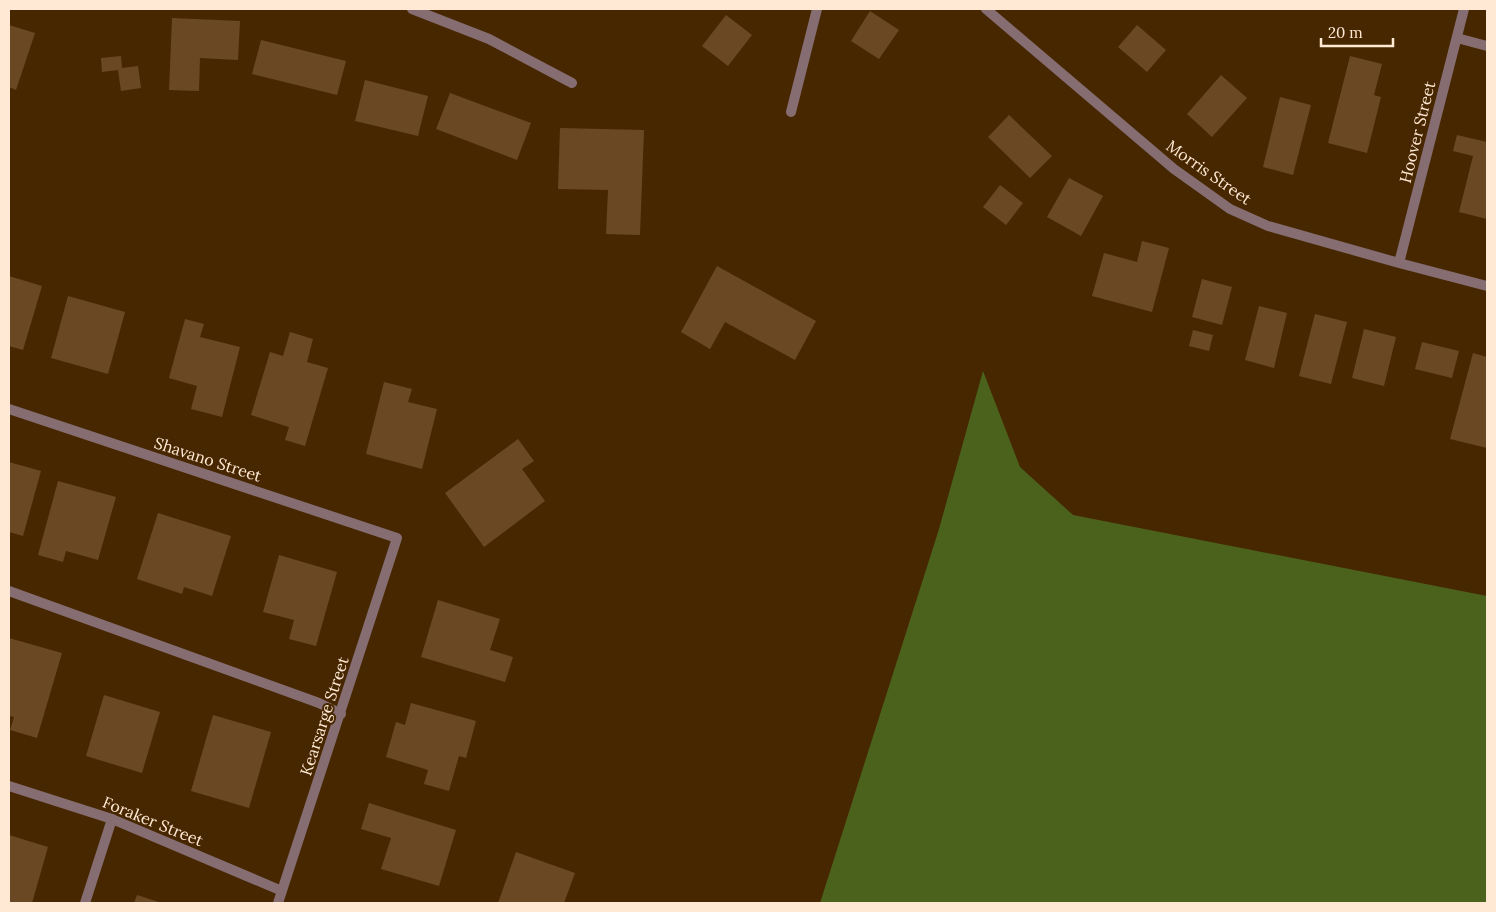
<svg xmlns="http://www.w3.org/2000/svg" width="1496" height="912" viewBox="0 0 1496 912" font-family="Lora,serif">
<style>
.green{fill:#4b621c}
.building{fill:#6a4823}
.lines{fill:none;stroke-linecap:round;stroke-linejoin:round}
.service{stroke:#856d71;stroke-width:10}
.minor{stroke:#856d71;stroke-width:10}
.labels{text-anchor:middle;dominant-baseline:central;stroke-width:4;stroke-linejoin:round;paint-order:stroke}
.street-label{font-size:16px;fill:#ffe9d5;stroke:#472700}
</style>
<rect width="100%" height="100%" fill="#472700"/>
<path class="green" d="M983,371L1020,467L1073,515L1487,596V903H820L939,529Z"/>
<path class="building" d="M870,11L899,30L879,59L851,41Z
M726,15L752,35L728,66L702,46Z
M172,18L240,21L238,60L200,58L199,91L169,90Z
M9,25L35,33L16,90L9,87Z
M1137,25L1166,50L1147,72L1118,47Z
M261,40L346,61L337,95L252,74Z
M121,56L122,68L138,66L141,88L121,91L118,70L102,72L101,58Z
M1350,56L1382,64L1374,95L1381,97L1367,153L1328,143Z
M1221,75L1247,98L1212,137L1187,114Z
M365,80L428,96L418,136L355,121Z
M450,93L531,123L517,160L436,129Z
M1280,97L1311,105L1293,175L1263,167Z
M1009,115L1052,156L1030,178L988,137Z
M560,128L644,130L640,235L606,234L608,190L558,189Z
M1457,135L1487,142V219L1459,212L1473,156L1453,151Z
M1069,178L1103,196L1081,236L1047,217Z
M1000,185L1023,203L1006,225L983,207Z
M1142,241L1169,248L1152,312L1092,296L1104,253L1137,262Z
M717,266L816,321L795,360L725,322L710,349L681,332Z
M9,276L42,286L23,350L9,346Z
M1202,279L1232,287L1222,325L1192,317Z
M68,296L125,312L108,374L51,358Z
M1259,306L1287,313L1274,368L1245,360Z
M1315,314L1347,322L1331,384L1299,376Z
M185,319L204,324L200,337L240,347L222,417L191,409L197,386L169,378Z
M1364,329L1396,337L1384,386L1352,378Z
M1193,330L1213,335L1209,351L1189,346Z
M290,332L313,339L307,362L328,368L305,446L285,440L289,427L251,415L270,352L283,356Z
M1422,342L1459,351L1452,378L1415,369Z
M1473,353L1487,357V448L1450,439Z
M384,382L412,389L408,402L437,409L422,469L366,454Z
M518,439L534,461L522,469L545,501L484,547L445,493Z
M9,462L41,471L23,536L9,532Z
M58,481L116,497L98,560L66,551L63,562L38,555Z
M158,513L231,536L212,596L184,587L182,594L137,579Z
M279,555L337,572L316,646L289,639L294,620L263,612Z
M438,600L500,619L490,650L513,657L505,682L421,657Z
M9,638L62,653L37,738L10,730L14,717L9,716Z
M104,695L160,712L142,773L86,756Z
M411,703L476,721L466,758L459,756L449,791L424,784L428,770L386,757L396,722L405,725Z
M213,715L271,732L249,808L191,791Z
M369,803L456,830L439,886L381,869L391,838L361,829Z
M9,835L48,847L32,903H9Z
M516,852L575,873L564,903H498Z
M137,895L162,903H134Z"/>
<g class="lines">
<path class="service" d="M1457,38L1487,46
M9,591L319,703L341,714
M85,903L112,819"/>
<path class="minor" d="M412,9L489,39L572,83
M986,9L1174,169L1230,209L1268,226L1399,263L1487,286
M791,112L817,9
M1399,263L1464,9
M9,409L397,538L278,903
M9,786L112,819L282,891"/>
</g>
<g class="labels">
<g class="street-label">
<text transform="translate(1417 132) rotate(-76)">Hoover Street</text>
<text transform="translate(1209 172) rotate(35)">Morris Street</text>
<text transform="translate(208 459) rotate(18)">Shavano Street</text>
<text transform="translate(324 716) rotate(-72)">Kearsarge Street</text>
<text transform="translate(153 821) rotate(22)">Foraker Street</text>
</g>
</g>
<rect width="1496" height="912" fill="none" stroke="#ffe9d5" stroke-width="20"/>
<path d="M1321 38v8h72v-8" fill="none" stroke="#ffe9d5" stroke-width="2.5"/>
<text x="1328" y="38" font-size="15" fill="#ffe9d5" stroke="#472700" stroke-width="4" paint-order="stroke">20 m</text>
</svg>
